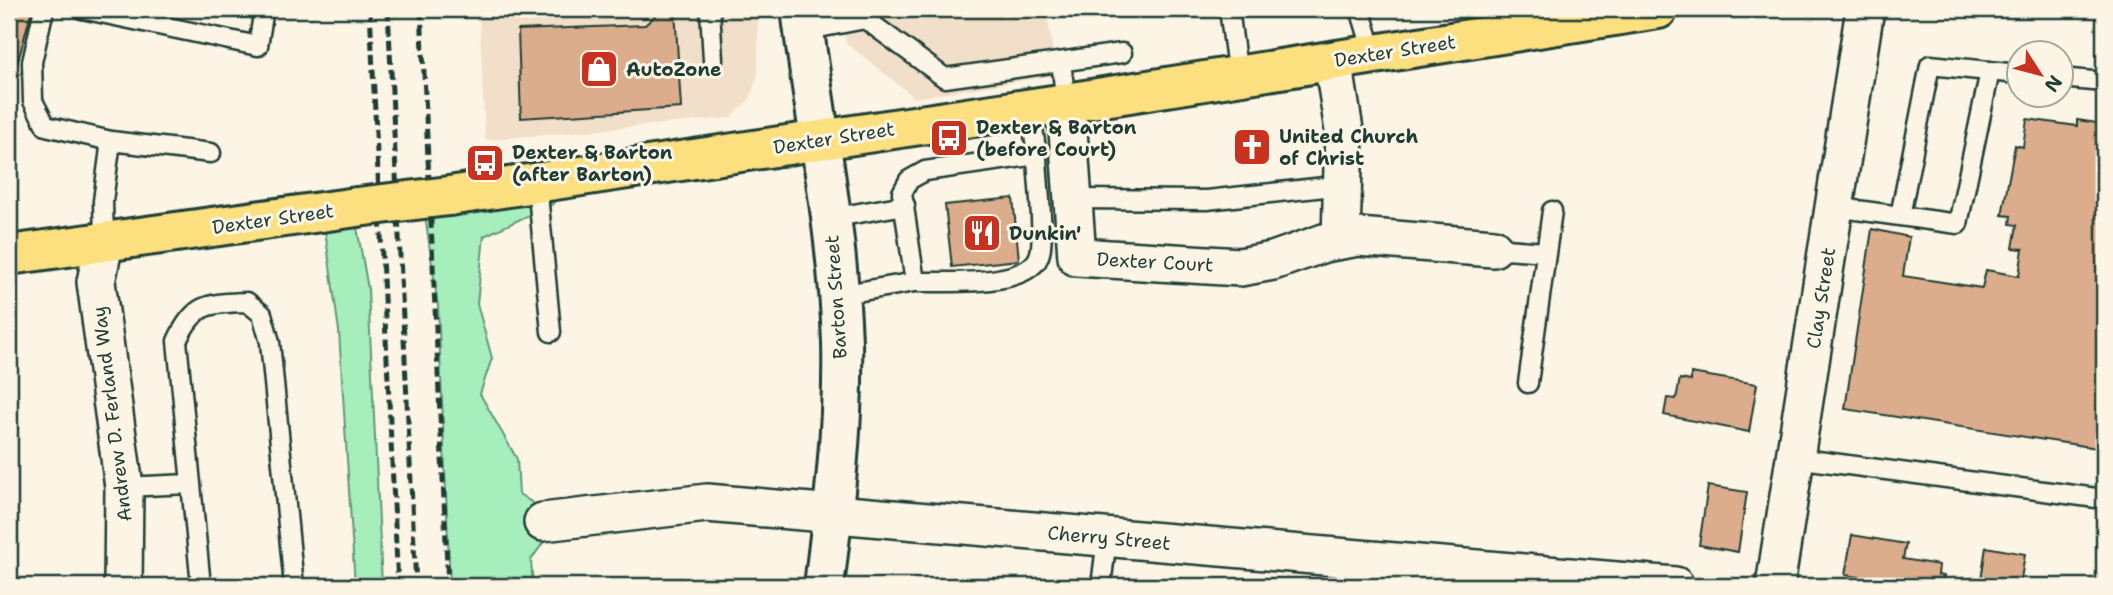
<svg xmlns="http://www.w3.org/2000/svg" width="2113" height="595" viewBox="0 0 2113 595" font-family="'Shantell Sans',sans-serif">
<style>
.built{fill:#f2dfca}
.green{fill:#a6efbd;stroke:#629678;stroke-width:2}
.building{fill:#dbad8c;stroke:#1f3d34;stroke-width:2}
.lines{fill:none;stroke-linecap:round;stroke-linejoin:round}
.lane-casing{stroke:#1f3d34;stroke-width:23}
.street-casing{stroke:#1f3d34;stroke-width:42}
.secondary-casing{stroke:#1f3d34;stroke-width:44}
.primary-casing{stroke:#1f3d34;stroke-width:44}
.lane{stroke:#fcf5e5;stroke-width:18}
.street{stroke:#fcf5e5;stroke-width:37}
.secondary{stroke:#fcf5e5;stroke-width:38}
.primary{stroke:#fce080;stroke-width:38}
.rail{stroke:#1f3d34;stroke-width:5;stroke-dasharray:10 5;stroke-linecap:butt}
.primary-bridge-casing{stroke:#1f3d34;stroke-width:44;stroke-linecap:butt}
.primary-bridge{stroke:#fce080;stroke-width:38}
.labels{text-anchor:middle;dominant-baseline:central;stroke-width:6;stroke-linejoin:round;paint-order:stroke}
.street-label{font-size:19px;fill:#1f3d34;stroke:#fcf5e5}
.poi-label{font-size:19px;font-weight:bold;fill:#1f3d34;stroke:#fcf5e5;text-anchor:start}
</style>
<rect width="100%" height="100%" fill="#fcf5e5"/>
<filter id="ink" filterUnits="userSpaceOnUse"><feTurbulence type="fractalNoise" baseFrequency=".0143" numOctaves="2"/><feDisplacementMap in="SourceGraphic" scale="14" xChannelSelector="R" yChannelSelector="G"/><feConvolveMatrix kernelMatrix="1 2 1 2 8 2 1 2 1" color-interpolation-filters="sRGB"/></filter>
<g filter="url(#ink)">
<path class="built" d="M479,9H758V74L750,99L731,118L485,140Z
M842,9H1046L1057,75L915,98L846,43Z"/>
<path class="green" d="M567,188L553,204L484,236L477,304L492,358L480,394L517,459L519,494L559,520L531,560L533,586H450L438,306L422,194Z
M353,205L368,289L382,586H355L339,331L323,216Z"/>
<path class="building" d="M9,9H32L9,95Z
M663,9H675L681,108L521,118L518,30L645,25Z
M1368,9H1395L1396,11L1370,16Z
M2027,119L2077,126V120L2104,124V449L1845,409L1872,229L1909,237L1903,276L1982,288L1986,270L2019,276L2023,249L2013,248L2017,225L2010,224L2011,216L2002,215L2015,145L2023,147Z
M1013,198L1019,260L952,267L945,205Z
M1691,373L1757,384L1749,432L1664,415L1667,398L1676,399L1680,379L1691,381Z
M1708,486L1747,492L1738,552L1699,545Z
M1852,535L1906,544L1903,559L1939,565L1938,575L1944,576L1943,586H1872L1873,579L1845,575Z
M1986,547L2025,554L2020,586H1980Z"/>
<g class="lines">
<defs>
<path id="lane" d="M44,9L32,62L33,101L46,126L111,141L103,201L104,243
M82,9L258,46L264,9
M710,9L713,60
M864,9L865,19L945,78L1122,53
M1229,9L1238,76
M1360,9L1374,55
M803,31L865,19
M1061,62L1066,103
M2060,78L2104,82
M111,141L211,153
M537,183L551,332
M1074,199L1207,200L1343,185
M1835,207L1900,216L1930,65L2018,74
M1900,216L1958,224L1990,71
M830,218L905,205
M1493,248L1545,252
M915,282C944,281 1032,289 1040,253C1045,236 1037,176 1037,155
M839,295L915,282L902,193L909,180L925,171L1037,155L1030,108
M1528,383L1552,211
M1795,458L2104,499
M124,487L189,484
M201,586L177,341C195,302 208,304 247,302L262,314L270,342L294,586
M1101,586L1107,538"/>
<path id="street" d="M1333,61L1344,130L1341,239
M1066,103L1077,257L1240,267L1273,261L1324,243L1358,237L1493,248
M104,243L96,282L124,487L123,586
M543,522L707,503L1675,586
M1775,586L1865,9"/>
<path id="secondary" d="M801,9C815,119 838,230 842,342C844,424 834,505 824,586"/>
<path id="primary" d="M449,196L1066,103L1658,9
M9,255L357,207"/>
</defs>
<use href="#lane" class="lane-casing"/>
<use href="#street" class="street-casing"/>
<use href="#secondary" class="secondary-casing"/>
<use href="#primary" class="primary-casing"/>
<use href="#lane" class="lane"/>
<use href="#street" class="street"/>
<use href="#secondary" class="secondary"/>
<use href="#primary" class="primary"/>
<path class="rail" d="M370,9L398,586
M388,9L416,586
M421,9L448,586"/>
<defs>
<path id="primary-bridge" d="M357,207L449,196"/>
</defs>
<use href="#primary-bridge" class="primary-bridge-casing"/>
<use href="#primary-bridge" class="primary-bridge"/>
</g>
</g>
<defs>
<symbol id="shop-square" viewBox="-11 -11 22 22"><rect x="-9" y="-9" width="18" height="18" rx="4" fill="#c8321e" stroke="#fcf5e5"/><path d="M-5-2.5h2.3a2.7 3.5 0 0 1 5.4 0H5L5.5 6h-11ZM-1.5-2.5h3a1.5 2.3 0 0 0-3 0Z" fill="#fff"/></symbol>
<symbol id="bus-square" viewBox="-11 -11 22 22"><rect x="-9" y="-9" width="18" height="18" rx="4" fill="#c8321e" stroke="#fcf5e5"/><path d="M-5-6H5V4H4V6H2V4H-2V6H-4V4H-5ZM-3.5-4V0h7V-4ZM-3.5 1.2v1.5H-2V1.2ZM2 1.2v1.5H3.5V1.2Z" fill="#fff"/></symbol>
<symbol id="church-square" viewBox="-11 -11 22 22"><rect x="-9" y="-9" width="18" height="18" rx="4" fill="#c8321e" stroke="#fcf5e5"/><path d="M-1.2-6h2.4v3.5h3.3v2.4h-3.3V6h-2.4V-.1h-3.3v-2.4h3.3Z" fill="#fff"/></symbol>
<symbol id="restaurant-square" viewBox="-11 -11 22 22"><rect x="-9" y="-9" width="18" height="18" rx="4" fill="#c8321e" stroke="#fcf5e5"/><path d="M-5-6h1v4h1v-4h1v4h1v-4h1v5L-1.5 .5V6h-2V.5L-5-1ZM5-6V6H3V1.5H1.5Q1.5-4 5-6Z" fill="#fff"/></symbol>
</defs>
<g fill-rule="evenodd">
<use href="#shop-square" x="577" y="47" width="44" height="44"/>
<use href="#bus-square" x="927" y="116" width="44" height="44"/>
<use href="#church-square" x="1230" y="125" width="44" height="44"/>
<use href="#bus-square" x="463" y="141" width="44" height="44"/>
<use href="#restaurant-square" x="960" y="211" width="44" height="44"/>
</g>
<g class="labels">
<g class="street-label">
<text transform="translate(1395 51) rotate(-9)">Dexter Street</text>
<text transform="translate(834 138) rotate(-9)">Dexter Street</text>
<text transform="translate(273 219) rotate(-8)">Dexter Street</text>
<text transform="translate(1155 262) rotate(3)">Dexter Court</text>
<text transform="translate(836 297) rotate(-94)">Barton Street</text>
<text transform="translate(1821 298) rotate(-81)">Clay Street</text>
<text transform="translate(112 414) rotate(-97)">Andrew D. Ferland Way</text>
<text transform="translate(1109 538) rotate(5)">Cherry Street</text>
</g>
<g class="poi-label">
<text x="626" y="69">AutoZone</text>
<text x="976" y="127">Dexter &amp; Barton<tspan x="976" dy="22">(before Court)</tspan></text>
<text x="1279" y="136">United Church<tspan x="1279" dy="22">of Christ</tspan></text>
<text x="512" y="152">Dexter &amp; Barton<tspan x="512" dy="22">(after Barton)</tspan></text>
<text x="1009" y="233">Dunkin'</text>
</g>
</g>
<rect width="2113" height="595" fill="none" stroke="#fcf5e5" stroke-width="35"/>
<rect x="18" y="18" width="2078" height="560" fill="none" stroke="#1f3d34" stroke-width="2.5" filter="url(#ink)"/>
<g transform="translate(2040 74) rotate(126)"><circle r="33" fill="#fcf5e5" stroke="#a4ab9e" stroke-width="2"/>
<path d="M0-5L12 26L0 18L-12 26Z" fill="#c8321e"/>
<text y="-10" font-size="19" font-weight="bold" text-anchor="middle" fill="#1f3d34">N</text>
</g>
</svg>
